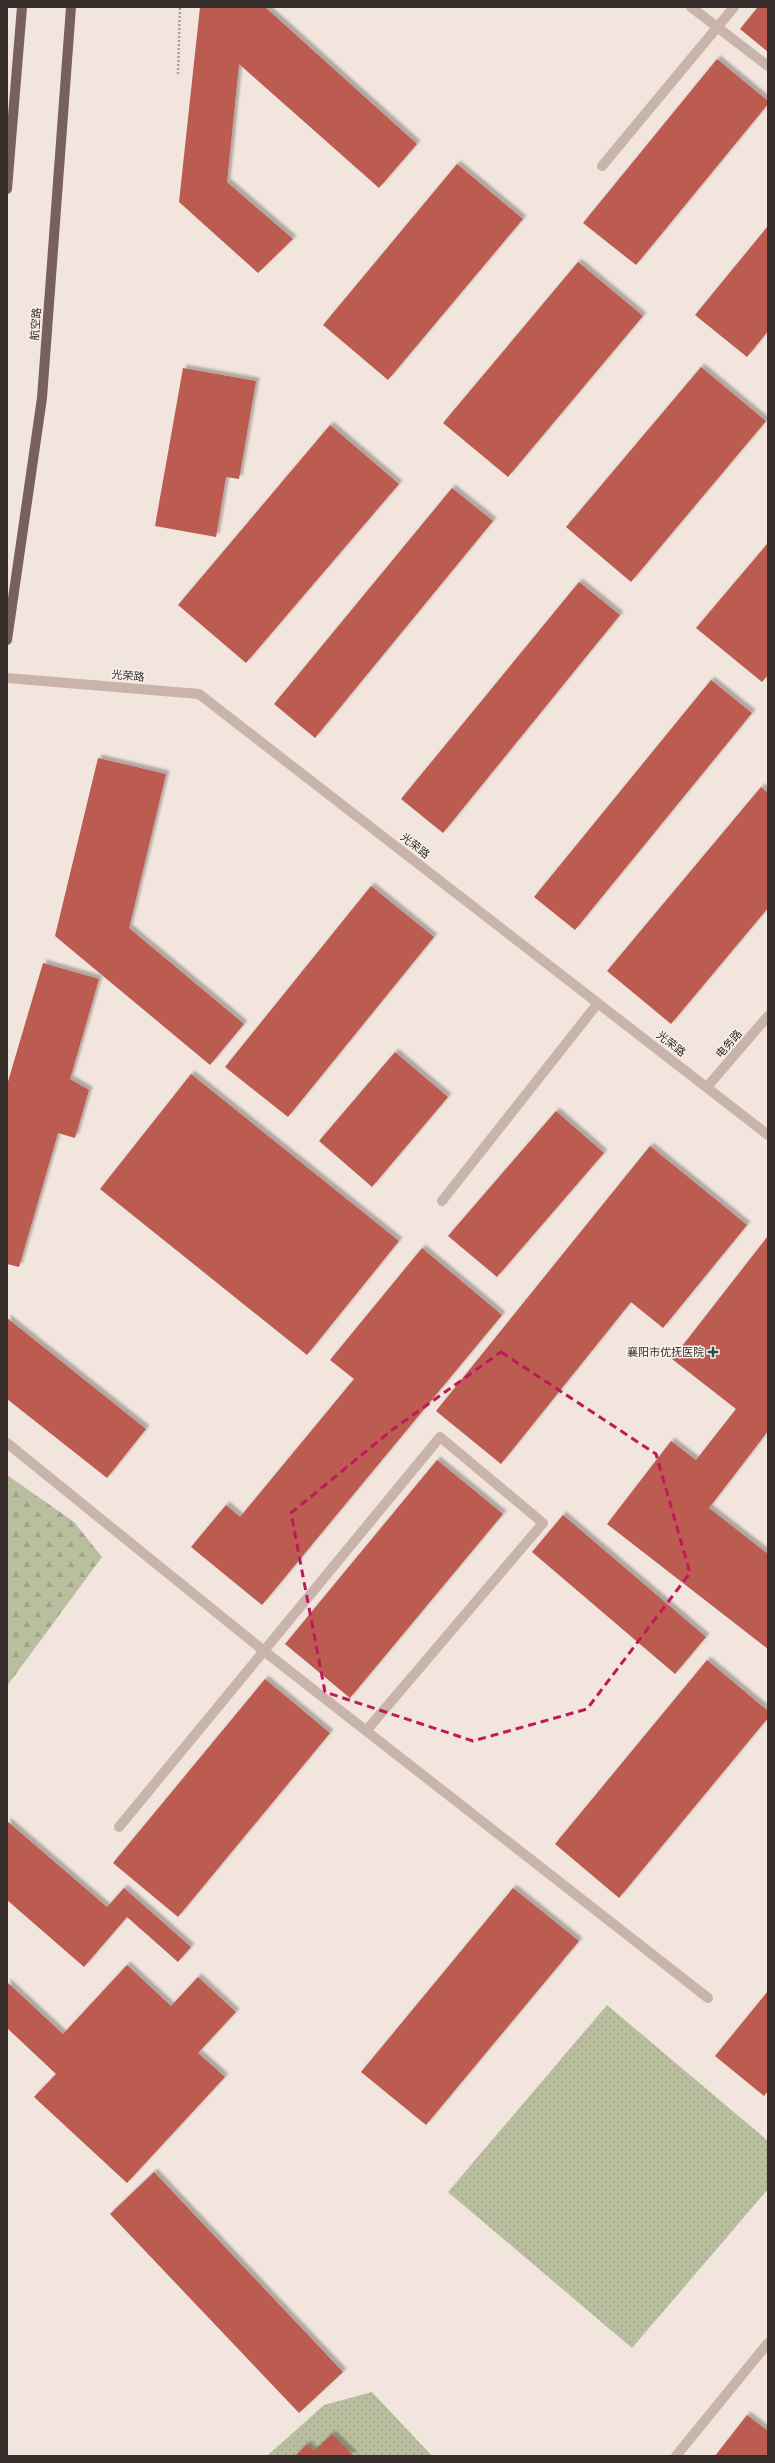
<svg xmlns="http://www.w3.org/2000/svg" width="775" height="2463" viewBox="0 0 775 2463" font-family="Karla,'Noto Sans SC',sans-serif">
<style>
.grass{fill:url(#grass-dots)}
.forest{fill:url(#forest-firs)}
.building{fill:#bc5b51;filter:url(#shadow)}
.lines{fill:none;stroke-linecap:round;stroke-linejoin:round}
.path{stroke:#b39e95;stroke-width:2.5;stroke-dasharray:2 2;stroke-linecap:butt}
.minor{stroke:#c8b4ab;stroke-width:10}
.major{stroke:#77615c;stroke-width:10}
.marked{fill:none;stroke:#c2185b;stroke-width:3;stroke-dasharray:8 5;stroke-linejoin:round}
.poi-dot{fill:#225450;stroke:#f8f0ea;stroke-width:1.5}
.labels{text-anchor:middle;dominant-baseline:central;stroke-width:3;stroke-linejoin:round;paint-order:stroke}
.street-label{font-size:11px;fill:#362c2a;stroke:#f8f0ea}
.poi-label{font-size:11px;fill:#362c2a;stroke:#f8f0ea;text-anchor:end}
</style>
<defs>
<pattern id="grass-dots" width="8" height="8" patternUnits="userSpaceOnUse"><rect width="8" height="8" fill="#b9be9f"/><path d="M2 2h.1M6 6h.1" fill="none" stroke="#a0a389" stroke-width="1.8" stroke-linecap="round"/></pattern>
<pattern id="forest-firs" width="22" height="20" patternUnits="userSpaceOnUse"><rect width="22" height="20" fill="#b9be9f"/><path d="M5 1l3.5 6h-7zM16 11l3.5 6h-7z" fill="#a0a389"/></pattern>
<filter id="shadow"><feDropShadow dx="3.5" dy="-3.5" stdDeviation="1" flood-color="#0004"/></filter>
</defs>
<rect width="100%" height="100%" fill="#f1e5de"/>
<path class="grass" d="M607,2005L768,2141V2189L632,2348L448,2192Z
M372,2392L432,2456H267L324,2405Z"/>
<path class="forest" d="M7,1475L74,1522L102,1557L7,1686Z"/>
<path class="building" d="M200,7H265L417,144L379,188L239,64L227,182L293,239L258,273L179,202Z
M758,7H768V52L740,29Z
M717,59L768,101V104L636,265L583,223Z
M457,164L523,219L388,380L323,325Z
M768,226V331L747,357L695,315Z
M578,262L643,316L508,477L443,423Z
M701,367L766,421L631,582L566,527Z
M183,368L256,381L239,479L226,477L216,537L155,526Z
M330,425L399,484L246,663L178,605Z
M452,488L493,521L315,738L274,704Z
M768,543V675L762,682L696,628Z
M579,582L620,615L443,833L401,799Z
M711,680L752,713L575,930L534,897Z
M98,758L166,774L129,928L244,1024L210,1065L55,936Z
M761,787L768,793V908L671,1024L607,971Z
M371,886L434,937L288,1117L225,1067Z
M43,963L99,979L70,1079L89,1090L75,1138L58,1133L19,1267L7,1264V1085Z
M395,1052L448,1097L372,1187L319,1141Z
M191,1074L399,1241L307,1355L100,1189Z
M556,1111L604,1153L497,1277L448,1236Z
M650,1146L747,1225L663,1328L631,1302L501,1464L436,1411Z
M768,1236V1431L709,1508L768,1554V1649L607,1524L671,1441L696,1460L736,1409L672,1359Z
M422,1248L502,1315L262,1605L191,1547L226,1505L240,1517L354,1379L330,1360Z
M7,1318L146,1429L107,1478L7,1399Z
M437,1460L503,1514L350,1698L285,1644Z
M563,1515L706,1637L675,1674L532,1552Z
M707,1660L768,1711V1718L619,1898L555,1844Z
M265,1679L330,1733L178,1917L113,1863Z
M7,1821L107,1907L124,1888L191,1947L178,1962L127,1917L84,1967L7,1900Z
M513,1888L579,1941L426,2125L361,2072Z
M127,1965L171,2006L198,1977L236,2012L198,2053L225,2077L127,2183L34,2097L56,2074L7,2028V1982L63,2034Z
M768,1991V2091L764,2096L715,2056Z
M154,2172L343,2372L299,2413L110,2214Z
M747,2415L768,2431V2456H715Z
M332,2434L354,2456H295L307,2444L314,2451Z"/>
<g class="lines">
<path class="path" d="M178,74L180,7"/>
<path class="minor" d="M691,7L768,66
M602,166L734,7
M7,678L199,694L768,1135
M707,1087L768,1016
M442,1201L598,1003
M7,1443L264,1651L708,1998
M119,1827L440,1437L543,1523L366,1731
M676,2456L768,2343"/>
<path class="major" d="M7,189L22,7
M7,640L42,398L71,7"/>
</g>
<path class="marked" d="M501,1352L656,1454L690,1573L587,1709L473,1741L325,1692L291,1513L392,1430Z"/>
<path class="poi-dot" d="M711 1346h4v4h4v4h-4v4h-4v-4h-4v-4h4z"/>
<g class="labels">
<g class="street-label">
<text transform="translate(36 324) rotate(-86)">航空路</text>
<text transform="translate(128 676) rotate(5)">光荣路</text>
<text transform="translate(415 846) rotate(38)">光荣路</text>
<text transform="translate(671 1044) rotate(38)">光荣路</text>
<text transform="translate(729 1044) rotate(-49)">电务路</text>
</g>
<g class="poi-label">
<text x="704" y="1352">襄阳市优抚医院</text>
</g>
</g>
<rect width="775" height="2463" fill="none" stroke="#362c2a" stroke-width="16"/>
</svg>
